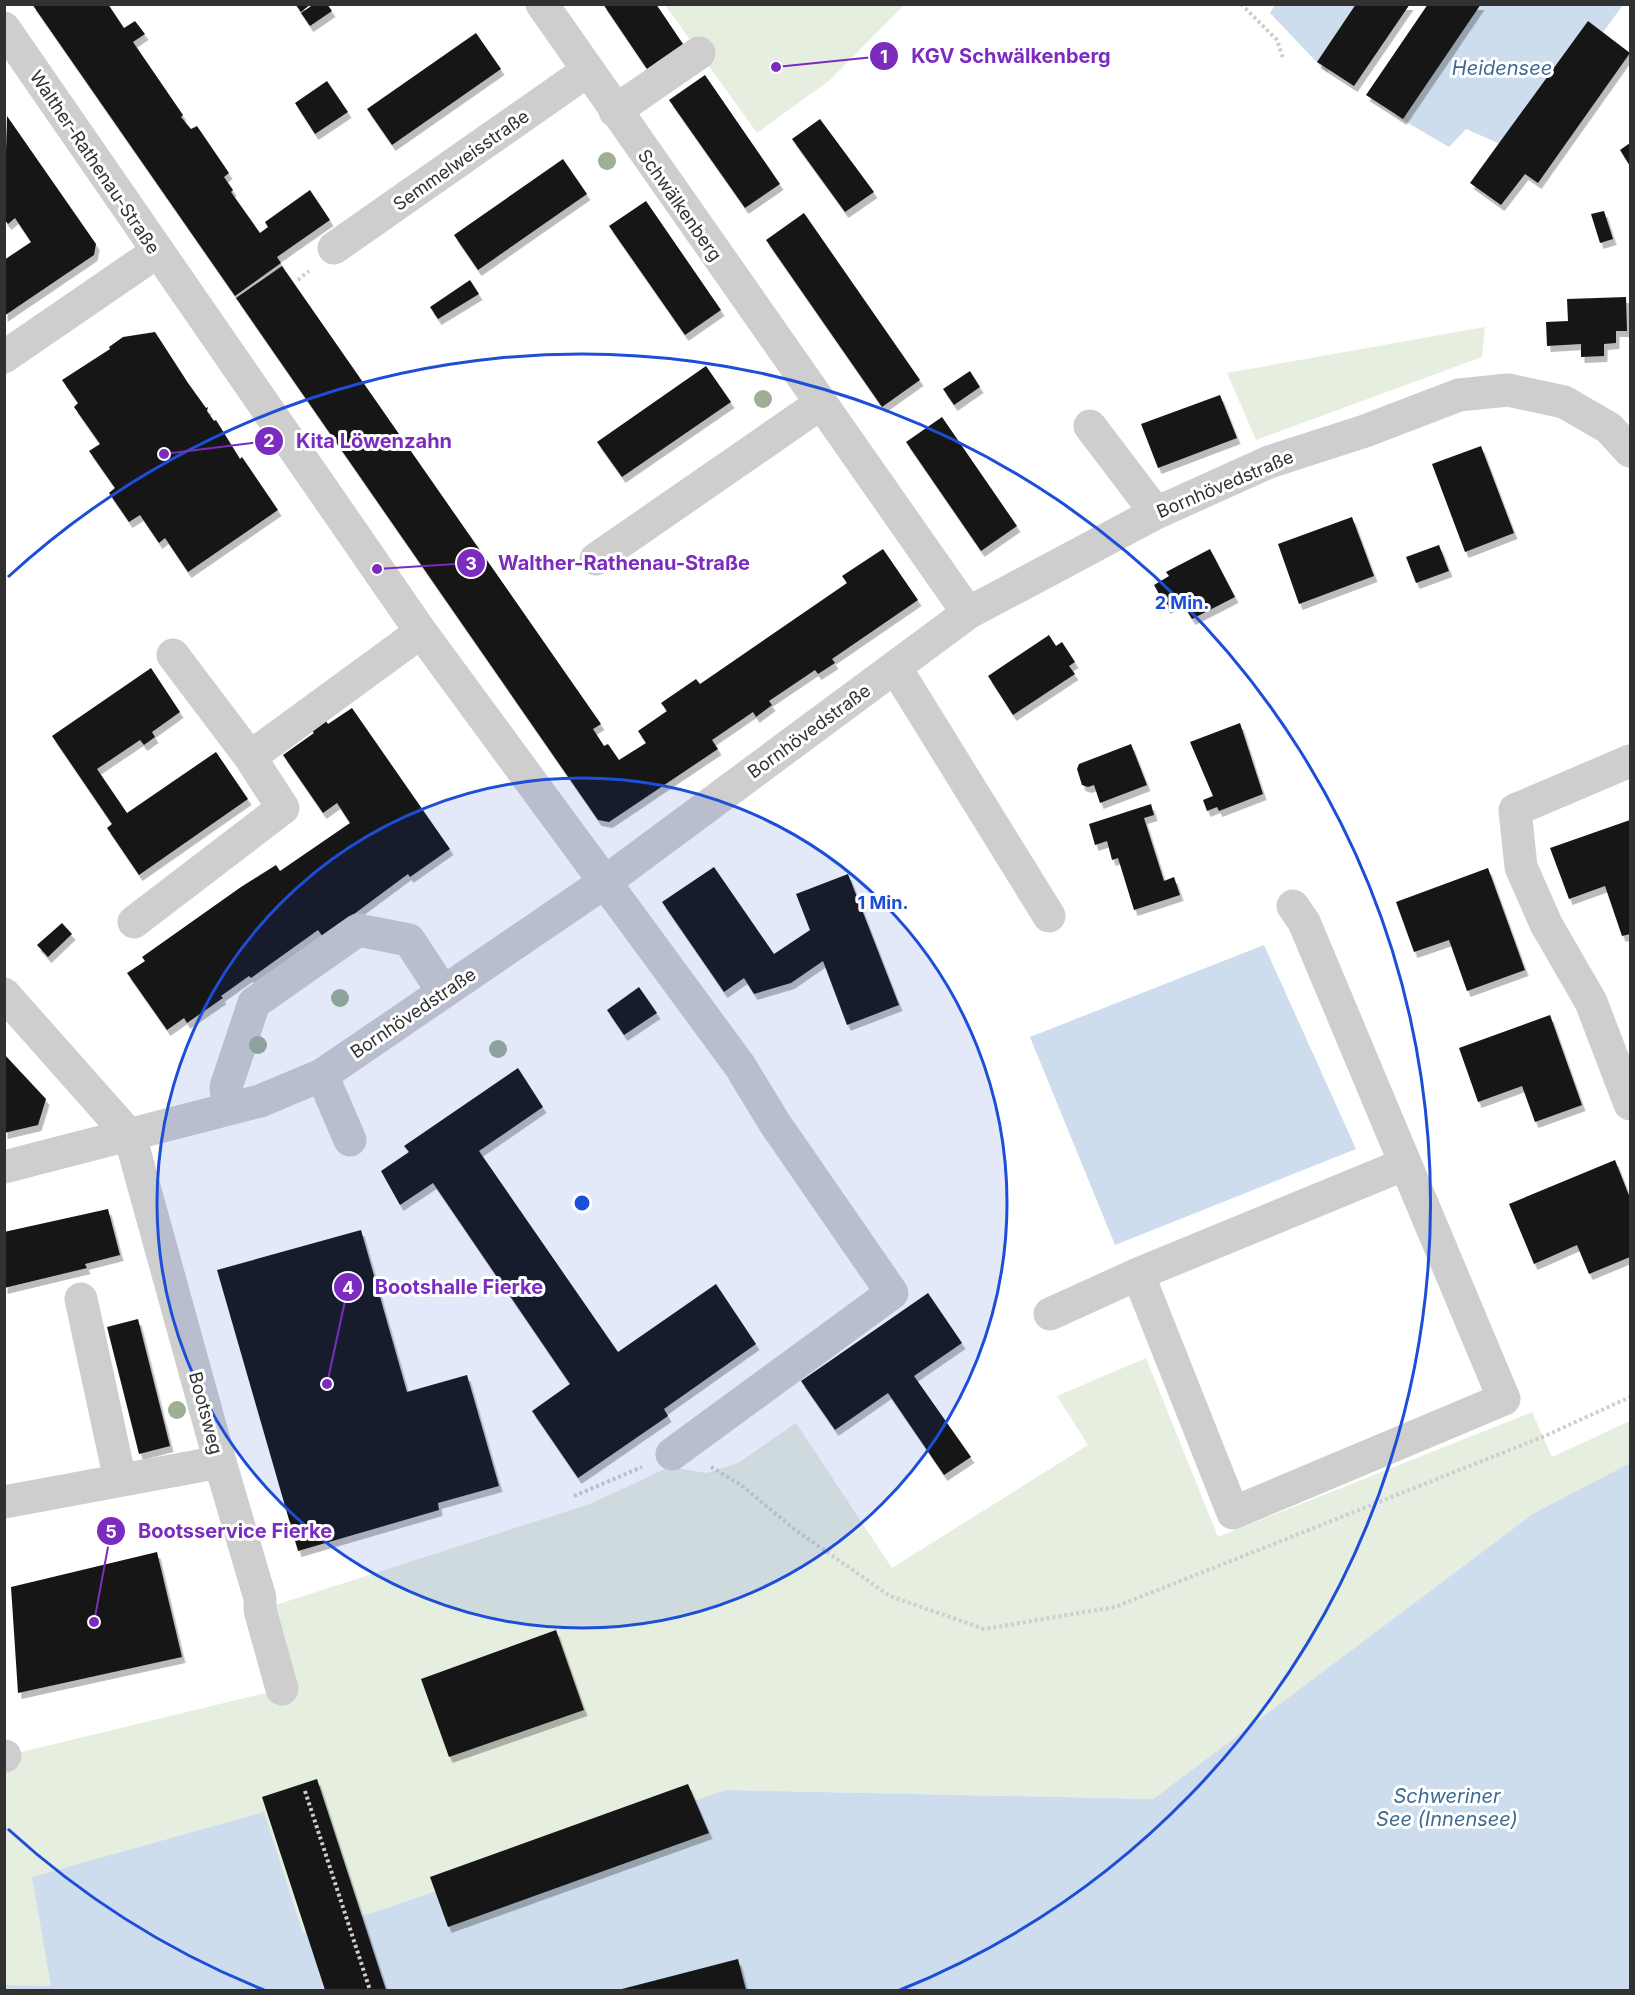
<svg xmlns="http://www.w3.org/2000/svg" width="1635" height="1995" viewBox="0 0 1635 1995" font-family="Inter,sans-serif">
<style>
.green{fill:#e6eee0}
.water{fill:#cddded}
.building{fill:#181818;filter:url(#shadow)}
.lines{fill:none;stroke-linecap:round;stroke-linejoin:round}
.path{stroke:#cecece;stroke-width:4;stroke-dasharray:3 3;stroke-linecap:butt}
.minor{stroke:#cecece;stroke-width:33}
.tree{fill:#9eaf95}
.ring{fill:none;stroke:#1d4ed8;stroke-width:3}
.labels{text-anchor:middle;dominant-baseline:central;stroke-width:6;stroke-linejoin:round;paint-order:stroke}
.street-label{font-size:18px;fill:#313131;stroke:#fff}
.water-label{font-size:20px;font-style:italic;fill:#3f6a93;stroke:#fff}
.centre{fill:#1d4ed8;stroke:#fff;stroke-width:3}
.ring-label{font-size:18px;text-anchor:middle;font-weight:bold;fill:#1d4ed8;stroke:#fff;stroke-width:6;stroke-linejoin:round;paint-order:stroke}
.leader{fill:none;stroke:#7b2cbf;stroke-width:2}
.callout-dot{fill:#7b2cbf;stroke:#fff;stroke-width:2}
.mark-label{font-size:18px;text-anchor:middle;font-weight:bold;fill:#fff}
.callout-label{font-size:20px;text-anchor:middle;font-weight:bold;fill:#7b2cbf;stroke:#fff;stroke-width:6;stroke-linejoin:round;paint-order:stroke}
</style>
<defs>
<filter id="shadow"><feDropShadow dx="3.5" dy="6" stdDeviation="0" flood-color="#0004"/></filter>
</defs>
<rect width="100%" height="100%" fill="#fff"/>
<path class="green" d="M665,5H904L830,80L757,133Z
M1485,327L1482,357L1256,440L1227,373Z
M1146,1358L1218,1537L1532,1412L1552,1457L1630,1421V1463L1534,1513L1153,1799L725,1790L381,1910L303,1933L264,1813L51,1986L5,1985V1756L282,1689L260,1610L590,1504L669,1467L707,1473L738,1463L796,1423L892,1568L1088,1445L1057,1396Z"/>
<path class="water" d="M1275,5H1373L1327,73L1270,13Z
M1471,5H1623L1516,151L1466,129L1449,147L1396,116Z
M1264,945L1356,1149L1115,1245L1030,1037Z
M1630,1463V1990H5V1985L51,1986L32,1877L264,1812L303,1933L381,1910L725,1790L1153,1799L1534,1513Z"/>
<path class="building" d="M32,4H108L124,28L135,21L145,34L133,42L183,115L181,117L191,129L197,126L229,173L224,177L233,190L231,192L260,233L268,227L265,222L310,190L330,220L277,257L281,263L235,296Z
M295,4H311L301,12Z
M314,4H327L332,11L310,26L301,13Z
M603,4H656L683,44L647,69Z
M1356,4H1410L1354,86L1317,62Z
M1428,4H1481L1403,119L1366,95Z
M1588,21L1630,53L1538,183L1525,174L1501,205L1470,183Z
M476,33L501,69L392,145L367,109Z
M705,75L780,184L745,208L669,100Z
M327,81L348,112L315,134L295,103Z
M7,116L96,244L94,255L4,316V260L31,242L15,218L8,224L4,219Z
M820,119L874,192L845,212L792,139Z
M1630,143V166L1620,150Z
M563,159L587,194L478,270L454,235Z
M646,201L721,310L685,335L609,226Z
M1604,211L1613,239L1600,243L1591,214Z
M804,213L920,380L882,407L766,240Z
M282,266L601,724L593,729L604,746L608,744L619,760L646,743L638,731L667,711L661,703L696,679L700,684L847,583L842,576L883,549L918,600L832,659L835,663L818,674L815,670L769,701L772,705L756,717L753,712L712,740L718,749L609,822L598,820L236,298Z
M470,280L479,294L438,319L430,307Z
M1626,297L1627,331H1616V343L1604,344V356L1581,357V344L1547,346L1546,322L1568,321L1567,299Z
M155,332L188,383L206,408L208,407L207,411L214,421L216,420L240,459L242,457L278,510L188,572L165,538L159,543L140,515L129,522L109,493L115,488L89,451L100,444L74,407L78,403L62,380L110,349L109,347L123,337Z
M706,366L731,402L622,477L597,442Z
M970,371L980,387L954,405L943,389Z
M1220,395L1237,438L1158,468L1141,424Z
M942,417L1017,526L981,551L906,442Z
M1481,446L1514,533L1465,552L1432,464Z
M1352,517L1374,576L1299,604L1278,544Z
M1439,545L1449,571L1416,583L1406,557Z
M1210,549L1235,597L1192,619L1181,601L1167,608L1154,585L1169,576L1166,572Z
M1049,635L1056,646L1062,642L1075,662L1069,666L1075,674L1013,715L988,676Z
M151,668L180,712L152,732L155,737L144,745L140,740L97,769L127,813L216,752L248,799L139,875L107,828L112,824L52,736Z
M352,708L450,849L410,877L408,874L323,937L318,930L251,978L249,976L221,996L223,998L187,1023L184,1018L167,1030L127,973L145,961L142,957L241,887L276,865L280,871L350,823L337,803L323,813L283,755L314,733L309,726L323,717L328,724Z
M1240,723L1263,794L1219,811L1217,807L1207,811L1203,800L1213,796L1190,742Z
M1131,744L1147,785L1100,803L1094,785L1088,787L1082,785L1077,769L1079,764Z
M1151,804L1154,815L1144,818L1164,881L1174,877L1180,895L1134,910L1118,858L1112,860L1107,841L1095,845L1089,824Z
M1630,820V934L1622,936L1605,886L1569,899L1550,848Z
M714,867L774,954L810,930L796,894L848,874L899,1005L847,1025L823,961L791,983L754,994L744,978L724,992L662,902Z
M1488,868L1525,970L1467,991L1449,940L1414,952L1396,902Z
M62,923L72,934L48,957L37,945Z
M639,987L657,1013L624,1035L607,1010Z
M1550,1015L1582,1105L1535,1122L1522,1086L1478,1102L1459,1048Z
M4,1054L46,1099L38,1125L4,1133Z
M518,1068L543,1107L479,1151L618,1352L716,1284L756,1344L664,1409L668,1416L578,1478L532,1411L570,1384L433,1183L400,1205L381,1171L409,1152L404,1146Z
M1615,1160L1630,1198V1257L1589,1274L1577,1245L1534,1264L1509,1204Z
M108,1209L120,1255L85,1264L87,1268L4,1288V1232Z
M361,1230L407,1392L467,1375L499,1486L438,1503L439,1510L298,1551L217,1270Z
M928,1293L962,1343L914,1376L971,1457L944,1475L888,1393L835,1430L801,1381Z
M138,1319L170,1446L139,1454L107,1327Z
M157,1552L182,1657L18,1693L11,1587Z
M556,1630L584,1710L449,1757L421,1679Z
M317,1779L386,1990H325L262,1797Z
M688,1784L709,1833L448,1927L430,1877Z
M738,1959L746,1990H618Z"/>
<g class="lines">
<path class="path" d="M1241,4L1277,40L1283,58
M298,280L309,271
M711,1467L741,1485L794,1529L890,1596L984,1629L1115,1607L1545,1436L1630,1397
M574,1496L642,1467
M305,1791L370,1990
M4,1829L8,1827"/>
<path class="minor" d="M542,4L968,613
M4,28L421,632L740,1066L774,1122L892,1293L672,1454
M615,111L699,53
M334,248L587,71
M4,357L157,252
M1090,426L1156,513
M596,559L820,404
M895,667L1049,916
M250,757L421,632
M1630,761L1515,810L1521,867L1546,924L1591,1002L1630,1104
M1293,906L1304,922L1504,1399L1233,1513L1138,1274L1405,1164
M134,922L283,808L250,757L173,655
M4,994L130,1136L220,1462L260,1598V1610L282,1689
M322,1075L350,1140
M228,1109L226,1087L254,1003L358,930L409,940L443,992
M4,1167L260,1101L322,1075L605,882L968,613L1156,513L1269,462L1365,431L1459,395L1508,390L1564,402L1609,428L1630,451
M81,1299L120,1480
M1050,1314L1138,1274
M4,1502L220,1462
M4,1756H5"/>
</g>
<g class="tree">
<circle cx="607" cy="161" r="9"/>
<circle cx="763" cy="399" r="9"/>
<circle cx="340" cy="998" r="9"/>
<circle cx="258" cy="1045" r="9"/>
<circle cx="498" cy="1049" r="9"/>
<circle cx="177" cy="1410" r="9"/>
</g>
<circle cx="582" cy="1203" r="425" fill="#1d4ed8" fill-opacity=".12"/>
<g class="ring">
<circle cx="582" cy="1203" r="425"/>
<path d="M264 1990A849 849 0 0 1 8 1829M8 577A849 849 0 1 1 900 1990"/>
</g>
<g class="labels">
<g class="street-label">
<text transform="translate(461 160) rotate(-35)">Semmelweisstraße</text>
<text transform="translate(95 162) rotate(56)">Walther-Rathenau-Straße</text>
<text transform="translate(680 205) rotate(55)">Schwälkenberg</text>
<text transform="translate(1225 484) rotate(-23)">Bornhövedstraße</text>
<text transform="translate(809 731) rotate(-36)">Bornhövedstraße</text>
<text transform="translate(413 1013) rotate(-34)">Bornhövedstraße</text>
<text transform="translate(206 1413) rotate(75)">Bootsweg</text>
</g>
<g class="water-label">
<text x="1502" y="68">Heidensee</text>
<text x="1447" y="1796">Schweriner<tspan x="1447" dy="23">See (Innensee)</tspan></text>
</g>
</g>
<circle cx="582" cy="1203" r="9" class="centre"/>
<g class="ring-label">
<text x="1182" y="609">2 Min.</text>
<text x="883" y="909">1 Min.</text>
</g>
<path class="leader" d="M776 67L884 56M164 454L269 441M377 569L471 563M327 1384L348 1287M94 1622L111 1531"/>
<g class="callout-dot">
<circle cx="776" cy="67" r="6"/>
<circle cx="164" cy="454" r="6"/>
<circle cx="377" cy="569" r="6"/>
<circle cx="327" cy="1384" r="6"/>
<circle cx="94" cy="1622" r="6"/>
<circle cx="884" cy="56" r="15"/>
<circle cx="269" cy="441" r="15"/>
<circle cx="471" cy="563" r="15"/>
<circle cx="348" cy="1287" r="15"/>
<circle cx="111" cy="1531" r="15"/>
</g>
<g class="mark-label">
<text x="884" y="63">1</text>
<text x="269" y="447">2</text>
<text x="471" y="570">3</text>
<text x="348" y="1294">4</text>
<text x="111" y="1538">5</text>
</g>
<g class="callout-label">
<text x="1011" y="63">KGV Schwälkenberg</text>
<text x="374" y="448">Kita Löwenzahn</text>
<text x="624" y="570">Walther-Rathenau-Straße</text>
<text x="459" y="1294">Bootshalle Fierke</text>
<text x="235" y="1538">Bootsservice Fierke</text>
</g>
<rect width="1635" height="1995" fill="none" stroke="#313131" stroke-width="12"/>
</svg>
